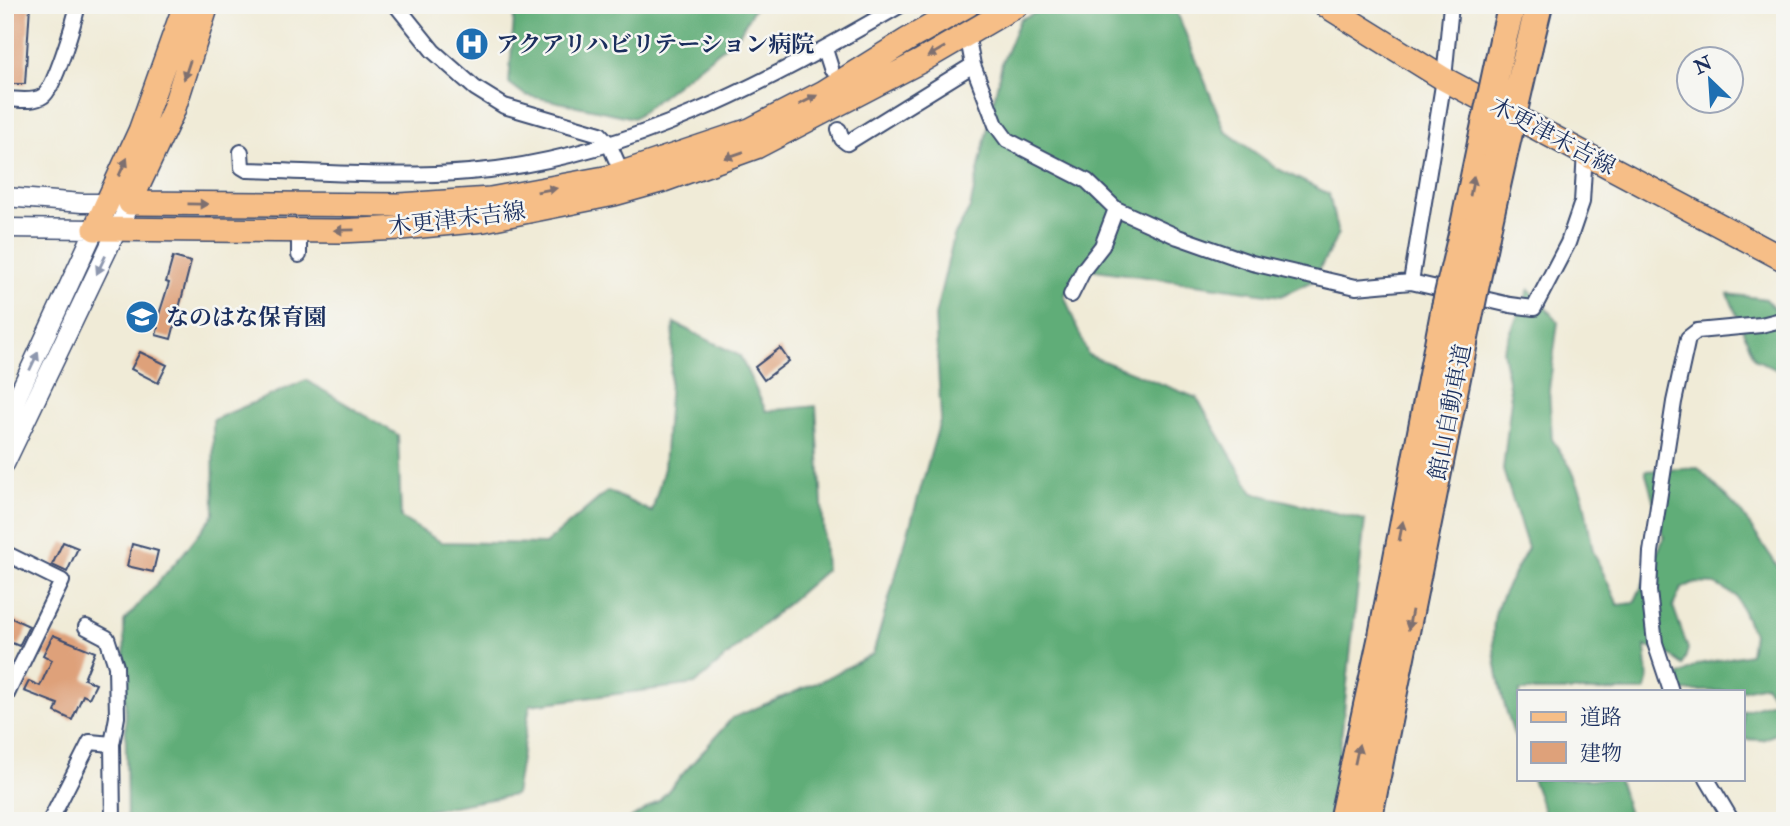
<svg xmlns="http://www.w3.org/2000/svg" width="1790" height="826" viewBox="0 0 1790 826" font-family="'IM FELL Double Pica','Noto Serif JP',serif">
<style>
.forest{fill:#60ad78;stroke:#3e6e6b;stroke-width:2}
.building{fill:#dea17a}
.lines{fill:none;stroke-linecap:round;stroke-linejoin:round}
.minor-casing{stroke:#3b4b70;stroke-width:18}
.tertiary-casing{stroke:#3b4b70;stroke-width:21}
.primary-casing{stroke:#3b4b70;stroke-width:26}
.motorway-casing{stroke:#3b4b70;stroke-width:30}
.minor{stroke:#fff;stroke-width:14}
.tertiary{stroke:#fff;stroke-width:18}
.primary{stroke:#f6be87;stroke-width:23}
.motorway{stroke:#f6be87;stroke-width:26}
.motorway-bridge-casing{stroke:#3b4b70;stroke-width:30;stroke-linecap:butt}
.motorway-bridge{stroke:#f6be87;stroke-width:26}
.oneway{fill:#7e6f70}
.oneway2{fill:#8d97ae}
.labels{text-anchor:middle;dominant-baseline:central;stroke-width:5;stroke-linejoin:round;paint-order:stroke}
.poi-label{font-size:23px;font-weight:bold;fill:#1b2f5e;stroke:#f6f6f2;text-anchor:start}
.street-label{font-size:23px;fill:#1b2f5e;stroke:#f6f6f2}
</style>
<rect width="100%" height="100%" fill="#f6f6f2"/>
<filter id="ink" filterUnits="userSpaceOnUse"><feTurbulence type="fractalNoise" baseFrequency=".0143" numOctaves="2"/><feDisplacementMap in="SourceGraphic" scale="14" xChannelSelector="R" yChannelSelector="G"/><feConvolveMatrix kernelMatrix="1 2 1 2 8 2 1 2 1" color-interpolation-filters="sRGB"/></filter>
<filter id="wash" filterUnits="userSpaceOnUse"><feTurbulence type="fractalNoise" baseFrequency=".00686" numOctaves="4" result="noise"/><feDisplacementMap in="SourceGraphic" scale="28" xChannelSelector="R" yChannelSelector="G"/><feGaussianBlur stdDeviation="1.57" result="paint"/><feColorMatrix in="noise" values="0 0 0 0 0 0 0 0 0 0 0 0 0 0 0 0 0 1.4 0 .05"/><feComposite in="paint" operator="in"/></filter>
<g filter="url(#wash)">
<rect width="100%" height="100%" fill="#f0ebd7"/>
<path class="forest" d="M515,5H756L738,36L634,118L525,95L509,83Z
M1055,5H1174L1225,131L1278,169L1329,194L1338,235L1313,281L1281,296L1089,269L1064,295L1088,355L1197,398L1253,493L1365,520L1332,821H627L660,800L732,718L821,681L873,654L941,418L935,316L954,236L970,208L1002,63L1020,19Z
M1529,289L1558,322L1549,389L1552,439L1571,468L1583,496L1593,551L1618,605L1634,603L1664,538L1645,471L1698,468L1740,511L1785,577V730L1762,740L1743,739V711L1776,701L1765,685L1740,691H1682L1678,676L1699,664L1750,654L1753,634L1736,596L1715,584L1693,583L1681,589L1673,606L1688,649L1683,665L1668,654L1645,646L1648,681L1645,691H1519V747C1505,714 1484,639 1498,605C1506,586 1518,567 1528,548L1503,470L1511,399L1503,350Z
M1728,294L1766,299L1785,320V374L1755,359Z
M674,323L740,356L766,411L816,406L826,570L695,684L530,705L515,795L419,812L407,821H127L124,621L182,555L214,514L213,420L306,380L398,435L401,518L441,542L545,544L608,491L652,512L664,468Z
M1532,779H1618L1631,821H1548Z"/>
<g id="blocks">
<path class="building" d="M7,5H30L25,84H5Z
M173,257L191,262L171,339L156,335L158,328L155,327L169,283L166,282Z
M780,348L789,361L764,380L755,367Z
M140,352L167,365L158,383L131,369Z
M63,542L78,548L67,572L52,565Z
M132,544L158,551L153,572L127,566Z
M5,615L29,626L19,646L5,640Z
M53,635L95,652L84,679L96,684L89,698L83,695L72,720L55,712L58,704L24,691L29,681L40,686L52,660L43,655Z"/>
</g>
</g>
<g filter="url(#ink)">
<use href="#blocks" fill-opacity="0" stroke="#3b4b70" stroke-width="2"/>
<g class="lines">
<defs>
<path id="minor" d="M396,5L433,51L475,88L504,106L600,134L609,144L622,173
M967,34L973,65
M825,49L831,68
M5,99C16,99 33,103 43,96C55,88 74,22 78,5
M839,130L842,139L847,143L973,65L996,125L1007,140L1087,181L1116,209L1178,237L1252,263L1356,287L1411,282L1510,305L1534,308L1568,243L1582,202L1585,152
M241,152L242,167L247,170C321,172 395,178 469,172C627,159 767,82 901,5
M299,230V255
M1411,282L1444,79L1451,5
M1071,295L1084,269L1102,246L1116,209
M5,553L62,581L5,698
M86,627L107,638L116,666L117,717L112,744
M1671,691L1655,643L1649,591L1651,552L1674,402L1688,338L1697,331L1761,325L1785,319
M1707,779L1732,821
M50,821L90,742L112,744L113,821"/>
<path id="tertiary" d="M5,197L82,203H130L5,464
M5,228L95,229L5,423"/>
<path id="primary" d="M185,5L140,131L95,229L340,231L401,228L484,220L614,194L664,180L756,147L921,61L1017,5
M207,5L173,111L130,203L400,205L490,199L610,177L750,130L824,92L907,40L968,5
M1325,5L1444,79L1785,260"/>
<path id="motorway" d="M1503,40L1512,5
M1529,46L1539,5
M1463,230L1481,143
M1486,235L1505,150
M1342,821L1382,636L1445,307
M1368,821L1470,313"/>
</defs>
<use href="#minor" class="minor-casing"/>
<use href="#tertiary" class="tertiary-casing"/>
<use href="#primary" class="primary-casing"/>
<use href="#motorway" class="motorway-casing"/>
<use href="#minor" class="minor"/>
<use href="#tertiary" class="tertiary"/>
<use href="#primary" class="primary"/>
<use href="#motorway" class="motorway"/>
<defs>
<path id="motorway-bridge" d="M1481,143L1503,40
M1505,150L1529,46
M1445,307L1463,230
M1470,313L1486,235"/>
</defs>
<use href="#motorway-bridge" class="motorway-bridge-casing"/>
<use href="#motorway-bridge" class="motorway-bridge"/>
</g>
<defs><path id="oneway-solid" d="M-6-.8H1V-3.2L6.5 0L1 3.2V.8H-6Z" transform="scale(1.75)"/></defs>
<g class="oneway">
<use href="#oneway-solid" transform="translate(936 52) rotate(150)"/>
<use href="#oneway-solid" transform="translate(187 70) rotate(108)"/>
<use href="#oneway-solid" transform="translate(808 100) rotate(-27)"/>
<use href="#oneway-solid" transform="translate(734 155) rotate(161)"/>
<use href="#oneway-solid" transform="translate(123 167) rotate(-65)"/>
<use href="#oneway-solid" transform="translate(1472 186) rotate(-79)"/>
<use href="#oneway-solid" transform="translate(547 190) rotate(-10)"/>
<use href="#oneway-solid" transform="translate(198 204) rotate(1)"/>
<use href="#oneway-solid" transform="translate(344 230) rotate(179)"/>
<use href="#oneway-solid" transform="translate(1401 531) rotate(-79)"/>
<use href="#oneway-solid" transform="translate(1410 620) rotate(101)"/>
<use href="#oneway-solid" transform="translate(1357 754) rotate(-78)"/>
</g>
<g class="oneway2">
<use href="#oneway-solid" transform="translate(101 265) rotate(116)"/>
<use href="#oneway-solid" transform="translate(34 361) rotate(-65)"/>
</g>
</g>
<defs>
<symbol id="hospital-disc" viewBox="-11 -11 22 22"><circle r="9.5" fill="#1f6fb2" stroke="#f6f6f2"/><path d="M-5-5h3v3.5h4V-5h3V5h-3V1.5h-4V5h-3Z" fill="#fff"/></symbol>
<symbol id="school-disc" viewBox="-11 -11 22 22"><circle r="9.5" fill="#1f6fb2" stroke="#f6f6f2"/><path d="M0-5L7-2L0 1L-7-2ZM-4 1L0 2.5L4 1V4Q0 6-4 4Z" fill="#fff"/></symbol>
</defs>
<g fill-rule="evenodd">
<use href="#hospital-disc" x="453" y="25" width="38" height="38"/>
<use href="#school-disc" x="123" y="298" width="38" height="38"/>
</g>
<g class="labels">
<g class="poi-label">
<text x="496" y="44">アクアリハビリテーション病院</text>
<text x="166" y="317">なのはな保育園</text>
</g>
<g class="street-label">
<text transform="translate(1553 136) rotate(28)">木更津末吉線</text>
<text transform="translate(457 219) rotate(-7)">木更津末吉線</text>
<text transform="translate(1450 412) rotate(-79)">館山自動車道</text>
</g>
</g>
<rect width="1790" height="826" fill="none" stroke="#f6f6f2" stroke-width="28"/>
<rect x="1517" y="690" width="228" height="91" fill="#f6f6f2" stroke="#9ea6b7" stroke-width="2"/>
<rect x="1531" y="712" width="35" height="10" fill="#f6be87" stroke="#9ea6b7" stroke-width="2"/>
<text x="1580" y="724" font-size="21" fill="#1b2f5e">道路</text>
<rect x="1531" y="742" width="35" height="21" fill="#dea17a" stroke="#9ea6b7" stroke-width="2"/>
<text x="1580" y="760" font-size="21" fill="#1b2f5e">建物</text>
<g transform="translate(1710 80) rotate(335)"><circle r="33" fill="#f6f6f2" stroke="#9ea6b7" stroke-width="2"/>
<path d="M0-5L12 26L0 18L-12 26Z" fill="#1f6fb2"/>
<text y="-10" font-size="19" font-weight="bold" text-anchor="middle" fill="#1b2f5e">N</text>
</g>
</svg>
